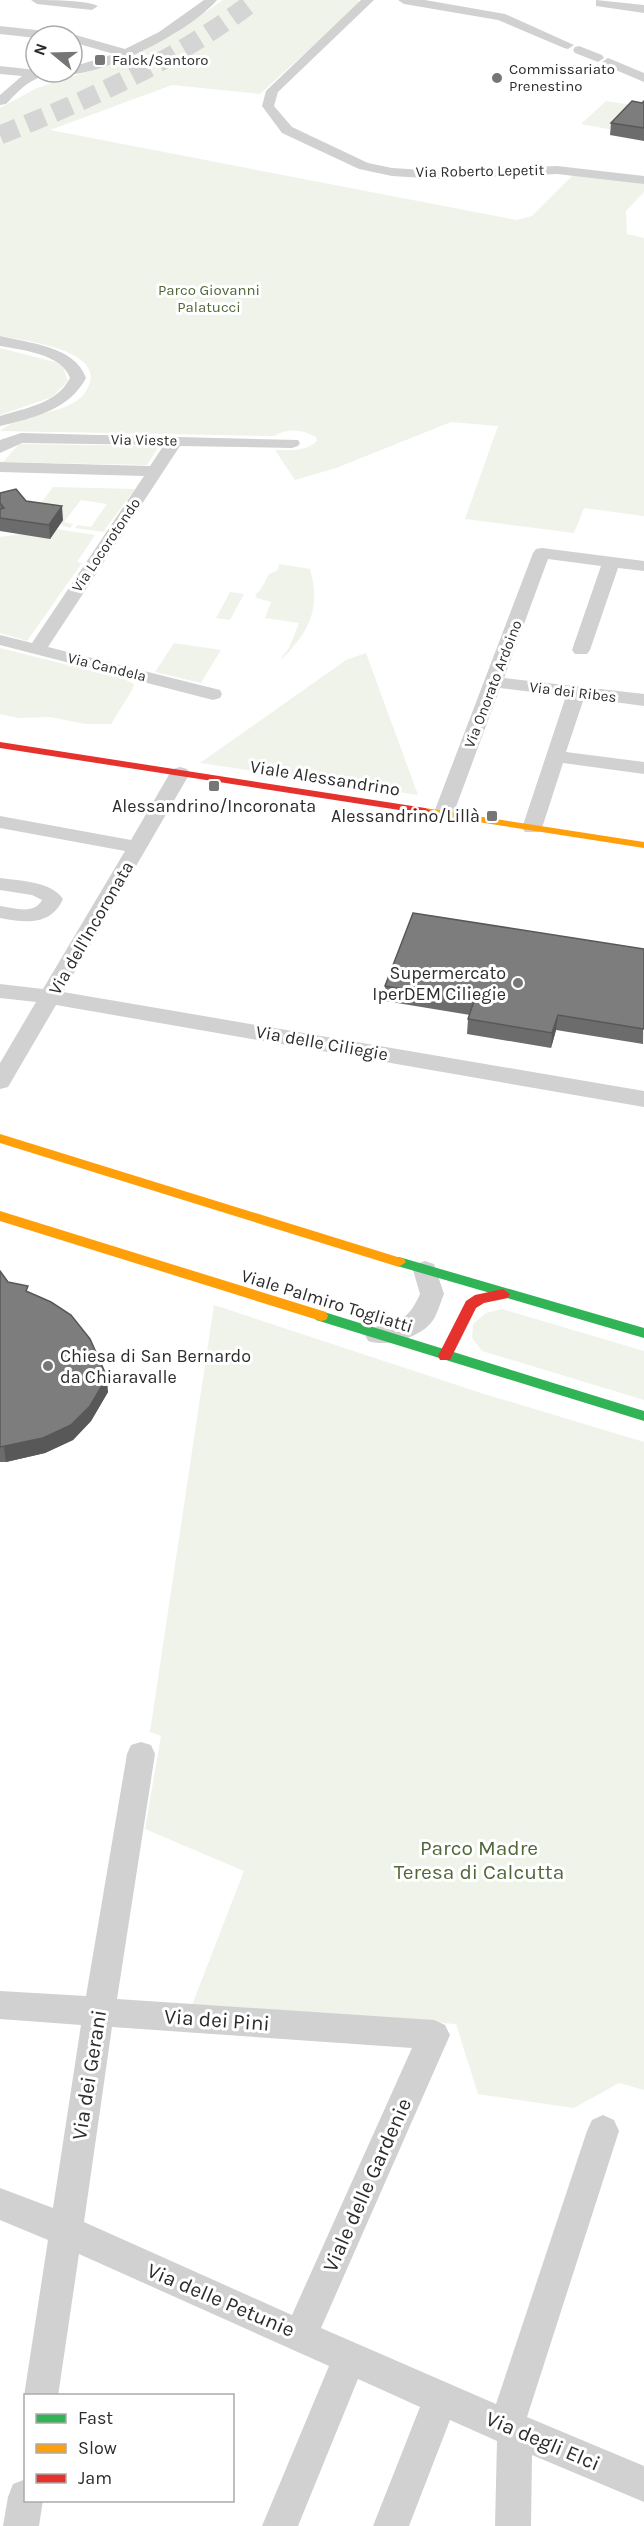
<svg xmlns="http://www.w3.org/2000/svg" width="644" height="2526" viewBox="0 0 644 2526" font-family="Karla,sans-serif">
<style>
.green{fill:#eff3ea}
.lines{fill:none;stroke-linecap:round;stroke-linejoin:round}
.secondary-tunnel{stroke:#d5d5d5;stroke-width:19;stroke-dasharray:19 10;stroke-linecap:butt}
.street{fill:#d1d1d1;fill-rule:evenodd}
.fast{fill:#30b455;fill-rule:evenodd}
.slow{fill:#ff9f0a;fill-rule:evenodd}
.jam{fill:#e5322d;fill-rule:evenodd}
.wall{fill:#6c6c6c}
.shaded-wall{fill:#585858}
.building{fill:#7d7d7d;stroke:#585858;stroke-width:1.5}
.poi-dot{fill:#767676;stroke:#fff;stroke-width:2}
.labels{text-anchor:middle;dominant-baseline:central;stroke-width:6;stroke-linejoin:round;paint-order:stroke}
.far-poi-label{font-size:15px;fill:#2c2c2c;stroke:#fff;text-anchor:start}
.far-street-label{font-size:15px;fill:#2c2c2c;stroke:#fff}
.far-park-label{font-size:15px;fill:#506739;stroke:#fff}
.street-label{font-size:18px;fill:#2c2c2c;stroke:#fff}
.poi-label{font-size:18px;fill:#2c2c2c;stroke:#fff;text-anchor:end}
.near-park-label{font-size:21px;fill:#506739;stroke:#fff}
.near-street-label{font-size:21px;fill:#2c2c2c;stroke:#fff}
</style>
<rect width="100%" height="100%" fill="#fff"/>
<path class="green" d="M223,0H357L361,2L260,94L172,85L50,130L516,220L532,216L575,173L644,184V192L626,211L627,234L644,238V516L584,508L574,533L465,519L498,426L451,422L336,468L295,480L275,450C289,450 306,452 317,441L316,437C302,429 289,428 274,436L0,431C19,415 51,415 73,403C82,398 87,392 90,382C99,349 22,340 0,336V108L37,88L102,67L173,35Z
M606,101L638,106L614,130L581,124Z
M0,348L55,362L63,367L68,381L52,397L0,415Z
M19,444L159,446L147,465L3,462Z
M53,487L135,489L103,532L75,528L78,525L91,527L107,504L81,500L64,522L73,524L70,528L32,515Z
M57,529L95,535L77,562L82,563L27,641L0,633V537Z
M279,564L310,569C321,607 310,631 282,659L281,658L289,648L299,623L265,618L271,602L257,598L255,595L261,589L269,574L278,570Z
M230,592L244,594L230,620L216,618Z
M174,643L221,650L201,683L155,672Z
M0,648L124,679L134,684L132,690L111,724H85L50,717L18,718L0,714Z
M366,653L418,795L200,763L346,660Z
M214,1305L481,1393L644,1442V2090L619,2083L574,2108L478,2094L456,2024L192,2005L244,1871L145,1829L161,1736L150,1732Z
M502,1309L644,1351V1400L482,1351L472,1338L473,1324L486,1313Z"/>
<g class="lines">
<path class="secondary-tunnel" d="M0,135C90,99 178,60 255,0"/>
<path class="street" d="M31,0C47,0 87,0 98,6L92,10L37,4Z
M204,0H217C190,31 115,69 75,74C63,76 45,74 34,80C23,85 14,96 6,104L0,105V95L22,76L0,74V66L36,70V72H72V67L114,54L72,42V36L68,35L72,34L125,49L159,32Z
M361,0H374L278,92L274,106L292,127L368,163L392,168L440,171L557,166L644,176V184L557,174L440,179L392,176L359,169L282,133L262,106L266,91Z
M398,0H425L505,14L574,45L568,49L564,48L498,20L404,4Z
M596,0L644,5V13L596,6Z
M0,26L54,32L60,36L36,38L0,34Z
M579,46L602,55L604,58L598,62L575,53L573,50L575,47Z
M608,58L644,73V82L604,65L602,62Z
M0,336C29,343 75,346 86,378C69,410 33,418 0,426V416C25,408 57,404 70,378C62,354 22,350 0,346Z
M21,433L298,440L300,443L298,446L292,448L180,446L48,647L220,690L222,694L220,698L213,700L0,645V635L32,643L144,476L0,472V462L150,466L164,445L22,443L0,453V440Z
M542,548L644,561V571L618,568L590,650L587,654H575L572,650L601,566L548,559L504,678L644,694V706L584,698L566,752L644,762V774L563,763L542,828L539,832H525L522,828L566,696L500,688L453,815L450,819H436L433,815L533,553L536,549Z
M180,767L187,769L190,773L63,992L644,1091V1107L56,1005L8,1087L0,1089V1063L36,1002L0,998V984L43,989L125,851L0,828V816L131,840L170,773L173,769Z
M0,878C20,881 51,881 63,899C51,926 25,923 0,918V906C14,908 34,915 42,900L32,895L0,890Z
M425,1261L434,1264L444,1294C440,1303 437,1317 430,1324C416,1339 387,1347 368,1341L365,1335L368,1329C397,1320 406,1325 420,1294L413,1270L416,1264Z
M141,1742L151,1745L155,1754L117,1999L434,2020L445,2025L450,2035L321,2328L496,2404L587,2131L592,2120L603,2115L614,2120L619,2131L527,2417L644,2466V2502L532,2455L531,2526H495L497,2441L450,2420L409,2526H373L420,2407L358,2379L298,2526H262L329,2366L79,2254L58,2396H26V2401L24,2396L48,2240L0,2220V2188L53,2208L81,2025L0,2019V1991L86,1996L127,1754L131,1745ZM112,2027L412,2048L292,2315L84,2222Z
M26,2479V2500H43L39,2526H3L8,2497L13,2484Z"/>
<path class="fast" d="M399,1257L644,1328V1338L394,1265L392,1262Z
M321,1311L644,1411V1421L316,1320L314,1316L316,1312Z"/>
<path class="slow" d="M425,808L644,842V848L421,813L419,811Z
M0,1134L404,1259L406,1262L399,1267L0,1143Z
M0,1211L326,1312L328,1316L326,1320L321,1321L0,1221Z"/>
<path class="jam" d="M0,742L425,808L431,811L425,814L0,748Z
M503,1289L510,1294L508,1298L484,1303L476,1308L450,1360H440L438,1356L466,1301L475,1295Z"/>
</g>
<path class="wall" d="M644,101V141L610,135L611,123Z
M0,493L26,501L63,520L50,539L0,531Z
M644,949L643,1044L556,1030L551,1048L467,1034L468,1019L470,1015L385,1001V986Z
M0,1271L8,1282L29,1293L108,1392L91,1421L73,1440L45,1453L6,1462H0Z"/>
<path class="shaded-wall" d="M62,506L63,520L50,539L49,525Z
M558,1015L556,1030L551,1048L552,1033Z
M107,1377L108,1392L91,1421L73,1440L45,1453L6,1462L4,1447Z"/>
<path class="building" d="M632,101L642,103L644,101V128L611,123Z
M16,489L26,501L62,506L49,525L0,518V509L4,508L0,503V493Z
M413,913L644,949V1029L558,1015L552,1033L468,1019L474,1001L385,986Z
M0,1271L8,1282L28,1286L26,1291L51,1302L71,1315L90,1339L107,1377L90,1406L71,1425L43,1438L0,1447Z"/>
<g class="poi-dot">
<rect x="94" y="54" width="12" height="12" rx="3"/>
<circle cx="497" cy="78" r="6"/>
<rect x="208" y="780" width="12" height="12" rx="3"/>
<rect x="486" y="810" width="12" height="12" rx="3"/>
<circle cx="518" cy="983" r="6"/>
<circle cx="48" cy="1366" r="6"/>
</g>
<g class="labels">
<g class="far-poi-label">
<text x="112" y="60">Falck/Santoro</text>
<text x="509" y="69">Commissariato<tspan x="509" dy="17">Prenestino</tspan></text>
</g>
<g class="far-street-label">
<text transform="translate(480 171) rotate(-1)">Via Roberto Lepetit</text>
<text transform="translate(144 440) rotate(1)">Via Vieste</text>
<text transform="translate(106 545) rotate(-56)">Via Locorotondo</text>
<text transform="translate(107 667) rotate(14)">Via Candela</text>
<text transform="translate(493 684) rotate(-69)">Via Onorato Ardoino</text>
<text transform="translate(573 692) rotate(7)">Via dei Ribes</text>
</g>
<g class="far-park-label">
<text x="209" y="290">Parco Giovanni<tspan x="209" dy="17">Palatucci</tspan></text>
</g>
<g class="street-label">
<text transform="translate(325 778) rotate(9)">Viale Alessandrino</text>
<text transform="translate(91 928) rotate(-60)">Via dell'Incoronata</text>
<text transform="translate(322 1043) rotate(10)">Via delle Ciliegie</text>
<text transform="translate(327 1301) rotate(17)">Viale Palmiro Togliatti</text>
</g>
<g class="poi-label">
<text x="214" y="806" text-anchor="middle">Alessandrino/Incoronata</text>
<text x="480" y="816">Alessandrino/Lillà</text>
<text x="506" y="973">Supermercato<tspan x="506" dy="21">IperDEM Ciliegie</tspan></text>
<text x="60" y="1356" text-anchor="start">Chiesa di San Bernardo<tspan x="60" dy="21">da Chiaravalle</tspan></text>
</g>
<g class="near-park-label">
<text x="479" y="1848">Parco Madre<tspan x="479" dy="24">Teresa di Calcutta</tspan></text>
</g>
<g class="near-street-label">
<text transform="translate(217 2020) rotate(4)">Via dei Pini</text>
<text transform="translate(89 2075) rotate(-81)">Via dei Gerani</text>
<text transform="translate(367 2185) rotate(-66)">Viale delle Gardenie</text>
<text transform="translate(221 2300) rotate(23)">Via delle Petunie</text>
<text transform="translate(543 2441) rotate(23)">Via degli Elci</text>
</g>
</g>
<rect x="24" y="2394" width="210" height="108" fill="#ffffff" stroke="#ababab" stroke-width="1.5"/>
<rect x="36" y="2414" width="30" height="9" fill="#30b455" stroke="#ababab" stroke-width="1.5"/>
<text x="78" y="2424" font-size="18" fill="#2c2c2c">Fast</text>
<rect x="36" y="2444" width="30" height="9" fill="#ff9f0a" stroke="#ababab" stroke-width="1.5"/>
<text x="78" y="2454" font-size="18" fill="#2c2c2c">Slow</text>
<rect x="36" y="2474" width="30" height="9" fill="#e5322d" stroke="#ababab" stroke-width="1.5"/>
<text x="78" y="2484" font-size="18" fill="#2c2c2c">Jam</text>
<g transform="translate(54 54) rotate(289)"><circle r="28" fill="#ffffff" stroke="#ababab" stroke-width="1.5"/>
<path d="M0-4.5L10 22L0 15L-10 22Z" fill="#767676"/>
<text y="-9" font-size="16" font-weight="bold" text-anchor="middle" fill="#2c2c2c">N</text>
</g>
</svg>
